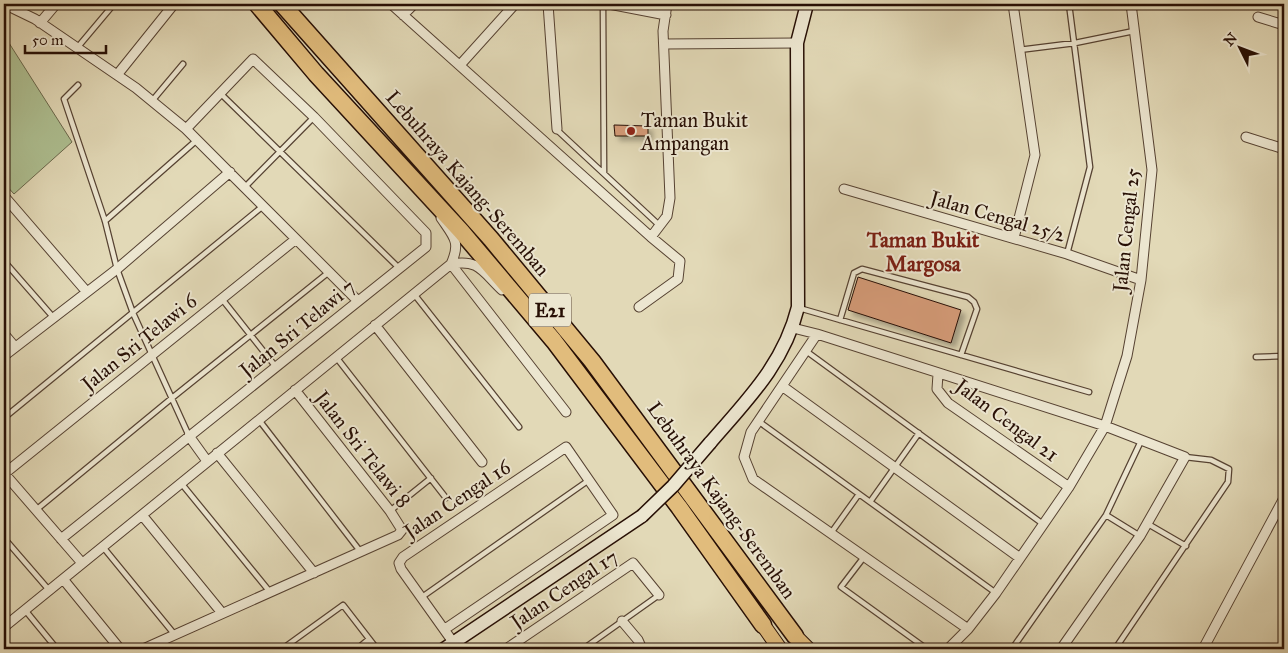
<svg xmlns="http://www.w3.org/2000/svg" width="1288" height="653" viewBox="0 0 1288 653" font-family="'IM FELL Great Primer',serif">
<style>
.green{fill:#aec092;stroke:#6a684c}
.building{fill:#d59b78;stroke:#270f05;filter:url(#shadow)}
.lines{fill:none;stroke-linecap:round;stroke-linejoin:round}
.lane-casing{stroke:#564232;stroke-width:7}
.street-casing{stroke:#564232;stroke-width:11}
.secondary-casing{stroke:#270f05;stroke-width:15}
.primary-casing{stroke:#270f05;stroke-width:16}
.highway-casing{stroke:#270f05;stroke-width:19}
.lane{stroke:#ece6d0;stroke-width:4.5}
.street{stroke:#ece6d0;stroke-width:9}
.secondary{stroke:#ece6d0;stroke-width:12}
.primary{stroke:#e1bc7c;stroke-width:14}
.highway{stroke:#e1bc7c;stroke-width:16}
.secondary-bridge-casing{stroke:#270f05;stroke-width:15;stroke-linecap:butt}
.secondary-bridge{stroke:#ece6d0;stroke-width:12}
.poi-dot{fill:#8f2418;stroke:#ece6d0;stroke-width:2}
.labels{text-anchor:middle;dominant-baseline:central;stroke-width:4;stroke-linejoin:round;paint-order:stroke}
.shield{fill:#ece6d0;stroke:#625042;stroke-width:1}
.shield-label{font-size:19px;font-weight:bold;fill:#270f05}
.poi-label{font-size:20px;fill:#270f05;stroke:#ece6d0;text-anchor:start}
.street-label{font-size:20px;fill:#270f05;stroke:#ece6d0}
.neighbourhood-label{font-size:21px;font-weight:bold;fill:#7a1f14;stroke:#ece6d0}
</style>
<defs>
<filter id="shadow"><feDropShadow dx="4.5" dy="4.5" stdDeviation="2.5" flood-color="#0004"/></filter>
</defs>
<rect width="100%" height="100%" fill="#e2d9b7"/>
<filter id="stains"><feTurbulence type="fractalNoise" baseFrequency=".004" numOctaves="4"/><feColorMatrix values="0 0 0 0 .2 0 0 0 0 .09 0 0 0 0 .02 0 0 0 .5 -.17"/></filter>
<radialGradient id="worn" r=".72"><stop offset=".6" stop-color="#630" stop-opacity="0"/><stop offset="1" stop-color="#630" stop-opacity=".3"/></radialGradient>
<path class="green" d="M9,43L72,142L14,194L4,183V47Z"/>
<path class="building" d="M614,125L648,126V136H615Z
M858,277L961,310L951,343L848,310Z"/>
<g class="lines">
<defs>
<path id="lane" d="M603,4L604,173
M77,48L114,4
M1019,50L1075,43L1134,31
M78,85L64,99L105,221L117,269L133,313L189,436
M220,93L399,268
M152,101L183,64
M557,130L659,225
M245,187L314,117
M105,221L198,139
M1067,254L1090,167L1069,4
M4,261L53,317
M414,294L519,427
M222,299L276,367
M799,308L1089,392
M840,320L854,273L862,269L968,297L974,302L977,309L961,355
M806,351L1043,524
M336,357L446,498
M1256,357L1284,356
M4,418L263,206
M259,420L360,551
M758,421L996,593
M181,483L270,592
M870,502L919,433
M36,510L172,398L329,272
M390,511L431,478
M1106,515L1140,536
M1148,524L1186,546
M831,533L859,494
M4,538L49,590
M103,547L175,635
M864,557L841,587L927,649
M422,597L589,480
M25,610L57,649
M282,649L343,605L377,649
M357,649L369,639
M583,649L659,595
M1012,649L1106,515L1141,441
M1115,649L1228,482L1229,469L1211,460L1185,457"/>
<path id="street" d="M4,4L35,19L136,88L186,129L358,301
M391,4L651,237L667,216L670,198L663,31L667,4
M548,4L557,129
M609,4L666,15
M1013,4L1035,155L1014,238
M403,15L414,4
M1258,17L1284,25
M40,23L56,4
M664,44L797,43
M460,65L515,4
M117,75L174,4
M1246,137L1284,149
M844,189L1067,254L1141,280
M4,196L86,291
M451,264L566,412
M451,264C479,259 482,271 502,290
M639,307L678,279L680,261L651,237
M375,325L482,462
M793,328L817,334L1105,426L1185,457L1140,536L1061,649
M4,334L15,347
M817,334L751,432L744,457L753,479L968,629
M4,356L117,269L230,172
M938,374L937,389L948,403L1069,487
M782,386L1020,558
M189,436L207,461
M217,453L314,573
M4,473L82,563
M4,474L296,239
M142,515L222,613
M61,539L426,247V233L314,117L253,59L186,129
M63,579L120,649
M622,621L638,640L642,649
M4,627L451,264C461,242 454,237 441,218
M445,629L613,515L566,447L403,557L399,563L401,569L458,649
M143,649L398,535L402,530L390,511L295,390
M506,649L633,563L659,595
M948,649L968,629L996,593L1069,487L1105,426L1127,356L1141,280L1152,170L1131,4
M1203,649L1284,498"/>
<path id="secondary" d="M710,443C747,400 784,364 798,307L797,43L807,4
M444,649L642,516"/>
<path id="primary" d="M763,625L780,649
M795,636L808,649"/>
<path id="highway" d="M257,4L316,74L461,231L554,341L679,507L763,625
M282,4L491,239L592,361L795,636"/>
</defs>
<use href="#lane" class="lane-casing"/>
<use href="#street" class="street-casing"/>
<use href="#secondary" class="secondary-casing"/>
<use href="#primary" class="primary-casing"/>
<use href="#highway" class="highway-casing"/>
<use href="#lane" class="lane"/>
<use href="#street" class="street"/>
<use href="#secondary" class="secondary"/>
<use href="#primary" class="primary"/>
<use href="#highway" class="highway"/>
<defs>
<path id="secondary-bridge" d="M642,516L673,486L710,443"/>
</defs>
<use href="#secondary-bridge" class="secondary-bridge-casing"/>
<use href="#secondary-bridge" class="secondary-bridge"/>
</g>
<circle class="poi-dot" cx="631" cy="131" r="5"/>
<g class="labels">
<rect class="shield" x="529" y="293.5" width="42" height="33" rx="4"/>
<g class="shield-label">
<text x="550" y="310">E21</text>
</g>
<g class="poi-label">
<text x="641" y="120">Taman Bukit<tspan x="641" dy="23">Ampangan</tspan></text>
</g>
<g class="street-label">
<text transform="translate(468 183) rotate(49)">Lebuhraya Kajang-Seremban</text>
<text transform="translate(998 216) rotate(16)">Jalan Cengal 25/2</text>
<text transform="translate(1126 230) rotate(-84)">Jalan Cengal 25</text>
<text transform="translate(297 328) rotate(-39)">Jalan Sri Telawi 7</text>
<text transform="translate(139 342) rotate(-39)">Jalan Sri Telawi 6</text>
<text transform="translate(1007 420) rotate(37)">Jalan Cengal 21</text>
<text transform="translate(363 449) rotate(52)">Jalan Sri Telawi 8</text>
<text transform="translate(457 499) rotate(-34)">Jalan Cengal 16</text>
<text transform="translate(722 500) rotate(54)">Lebuhraya Kajang-Seremban</text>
<text transform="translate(564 589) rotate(-34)">Jalan Cengal 17</text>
</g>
<g class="neighbourhood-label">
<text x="923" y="240">Taman Bukit<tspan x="923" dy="24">Margosa</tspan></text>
</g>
</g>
<rect width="1288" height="653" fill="none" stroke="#e2d9b7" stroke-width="20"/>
<rect x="5" y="5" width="1278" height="643" fill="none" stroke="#270f05" stroke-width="2.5"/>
<rect x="10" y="10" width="1268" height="633" fill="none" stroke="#270f05"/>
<g transform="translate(1240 48) rotate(312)" stroke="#ece6d0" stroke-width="4" paint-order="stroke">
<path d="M0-4L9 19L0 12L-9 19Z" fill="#270f05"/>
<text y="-8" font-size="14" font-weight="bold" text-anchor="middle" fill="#270f05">N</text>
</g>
<path d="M25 45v8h81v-8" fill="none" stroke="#270f05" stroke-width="2.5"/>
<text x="32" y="45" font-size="15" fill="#270f05" stroke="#ece6d0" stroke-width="4" paint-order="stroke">50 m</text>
<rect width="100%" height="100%" filter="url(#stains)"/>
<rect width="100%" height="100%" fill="url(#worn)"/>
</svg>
